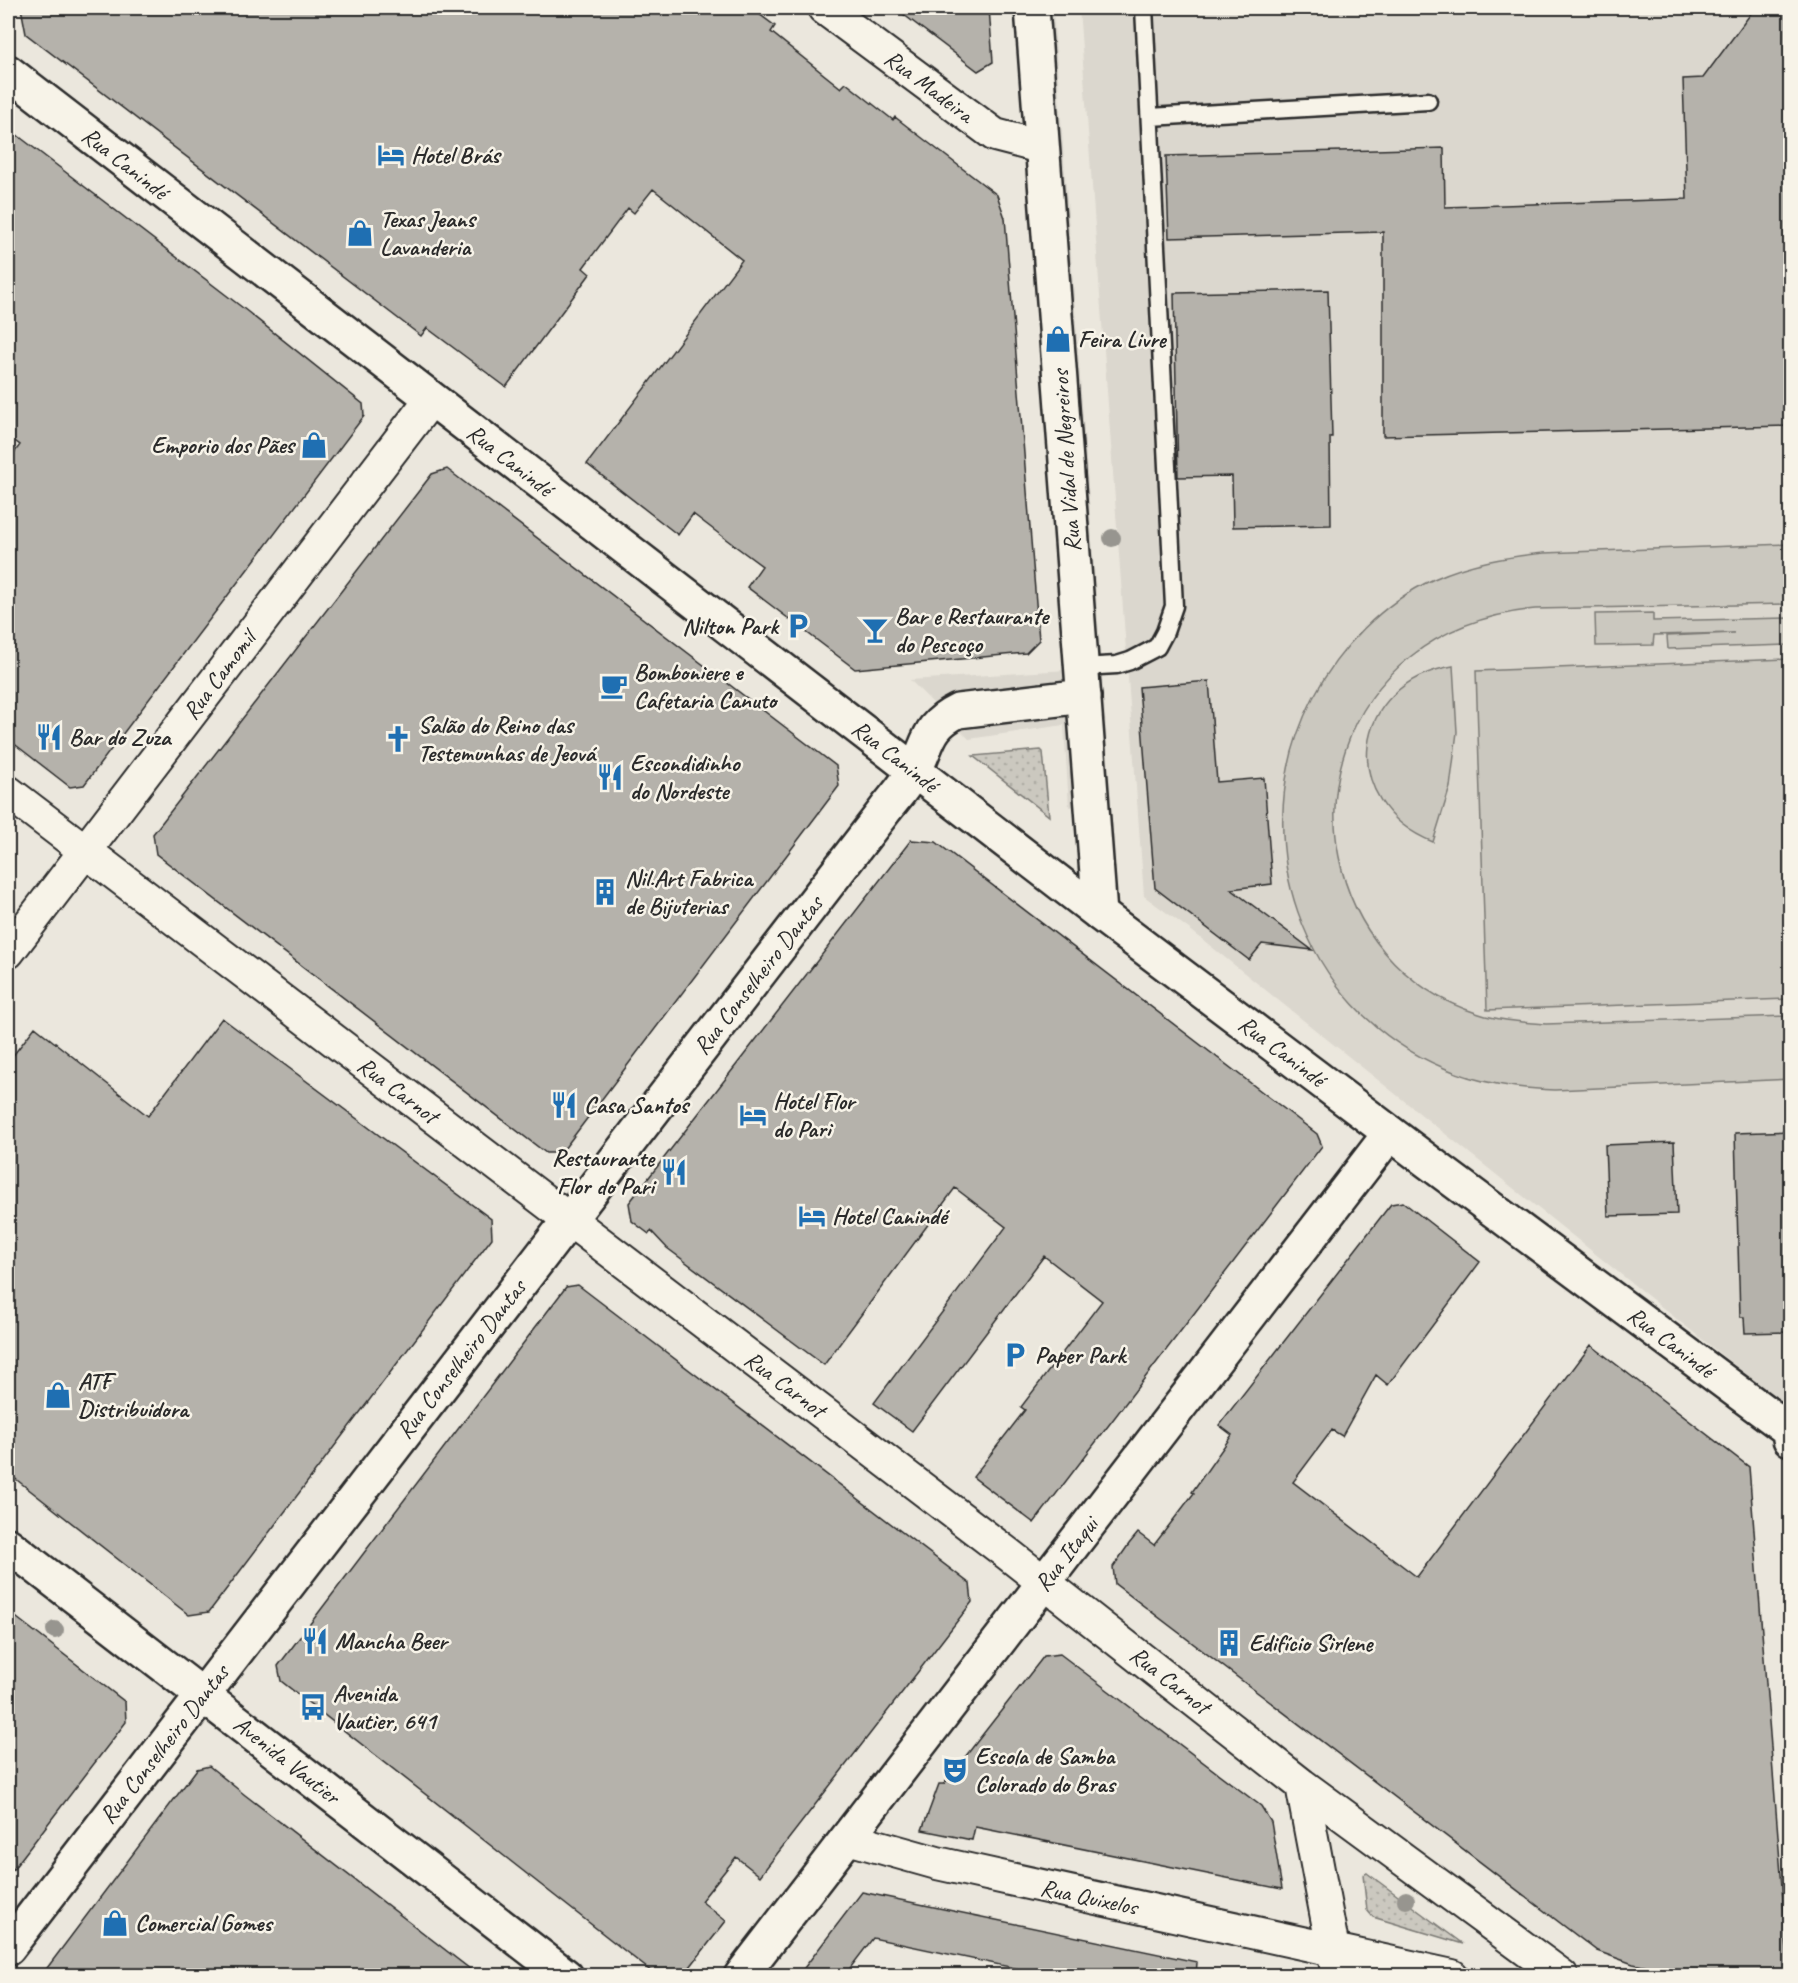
<svg xmlns="http://www.w3.org/2000/svg" width="1798" height="1983" viewBox="0 0 1798 1983" font-family="Caveat,sans-serif">
<style>
.built{fill:#dbd7ce}
.grass{fill:#cbc8bf;stroke:#7b7a75;stroke-width:1.5}
.park{fill:url(#park-dots);stroke:#7b7a75;stroke-width:1.5}
.building{fill:#b5b2ab;stroke:#2b2b2b;stroke-width:1.5}
.lines{fill:none;stroke-linecap:round;stroke-linejoin:round}
.service-casing{stroke:#2b2b2b;stroke-width:21}
.minor-casing{stroke:#2b2b2b;stroke-width:36}
.tertiary-casing{stroke:#2b2b2b;stroke-width:38}
.secondary-casing{stroke:#2b2b2b;stroke-width:38}
.service{stroke:#f7f3e8;stroke-width:16}
.minor{stroke:#f7f3e8;stroke-width:32}
.tertiary{stroke:#f7f3e8;stroke-width:33}
.secondary{stroke:#f7f3e8;stroke-width:33}
.tree{fill:#97958f}
.labels{text-anchor:middle;dominant-baseline:central;stroke-width:5;stroke-linejoin:round;paint-order:stroke}
.street-label{font-size:24px;fill:#2b2b2b;stroke:#f7f3e8}
.poi-label{font-size:24px;font-weight:bold;fill:#2b2b2b;stroke:#f7f3e8;text-anchor:start}
</style>
<defs>
<pattern id="park-dots" width="8" height="8" patternUnits="userSpaceOnUse" patternTransform="scale(1.5)"><rect width="8" height="8" fill="#cbc8bf"/><path d="M2 2h.1M6 6h.1" fill="none" stroke="#aeaca4" stroke-width="1.8" stroke-linecap="round"/></pattern>
</defs>
<rect width="100%" height="100%" fill="#ebe7dd"/>
<filter id="ink" filterUnits="userSpaceOnUse"><feTurbulence type="fractalNoise" baseFrequency=".0167" numOctaves="2"/><feDisplacementMap in="SourceGraphic" scale="12" xChannelSelector="R" yChannelSelector="G"/><feConvolveMatrix kernelMatrix="1 2 1 2 8 2 1 2 1" color-interpolation-filters="sRGB"/></filter>
<g filter="url(#ink)">
<path class="built" d="M1014,8H1053L1111,800L1069,807L1064,725L969,739L910,680L1066,670Z
M1079,8H1790V1401L1778,1400L1193,932L1144,896Z"/>
<path class="grass" d="M1790,544V604L1535,609C1489,614 1447,627 1410,657C1284,759 1323,966 1479,1014C1501,1021 1523,1022 1546,1024L1790,1016V1079L1555,1090C1516,1088 1480,1084 1444,1068C1300,1008 1242,835 1313,698C1339,648 1382,603 1434,579C1469,563 1506,557 1544,553Z
M1653,613V621L1790,618V645L1668,649L1667,636L1734,633L1654,635L1653,645L1596,646L1595,614Z
M1790,659V999L1487,1010L1476,671Z
M1453,666L1457,732L1450,787L1433,842C1336,803 1350,683 1453,666Z"/>
<path class="park" d="M1041,750L1043,752L1049,816L973,756Z
M1367,1873L1371,1876L1463,1944L1373,1917L1367,1910L1363,1875Z"/>
<path class="building" d="M21,8H751L775,26L771,32L841,88L846,83L893,120L895,117L921,137L997,195L1005,218L1039,640L1026,653L855,669L747,587L762,566L731,543L693,514L678,535L587,464L742,260L653,189L634,213L628,208L583,268L590,274L506,387L427,328L421,336L26,34Z
M895,8H989L993,62L978,71Z
M1755,8H1791V426L1383,436V232L1169,238L1166,156L1444,148L1445,207L1687,199L1683,79L1703,78Z
M8,128L243,308L363,404L364,416L84,785L70,787L8,739V461L20,445L8,436Z
M1328,290L1332,437H1330L1331,525L1233,527L1232,476L1178,477L1174,293Z
M447,469L836,766L839,786L561,1153H546L156,854L153,834L432,474Z
M1209,681L1217,782L1264,778L1272,884L1231,889L1312,950L1262,944L1249,960L1155,888L1139,687Z
M911,840L936,842L1317,1134L1322,1146L1034,1523L973,1477L1025,1410L1021,1407L1102,1301L1044,1256L912,1431L874,1403L1006,1227L955,1188L824,1365L667,1248L651,1231L649,1234L632,1221L629,1203Z
M222,1018L491,1219L492,1238L209,1612L189,1615L8,1473V1062L35,1027L148,1116Z
M1791,1131V1332L1745,1333L1744,1317H1740L1735,1133Z
M1674,1142L1677,1214L1608,1216L1605,1145Z
M1403,1202L1480,1262L1388,1385L1376,1375L1342,1436L1332,1430L1293,1482L1417,1577L1591,1345L1749,1467L1789,1976H1693L1633,1964L1597,1951L1115,1584L1113,1567L1129,1544L1138,1533L1154,1545L1194,1493L1192,1492L1232,1435L1219,1425L1391,1204Z
M578,1285L970,1584L972,1602L760,1876L736,1857L701,1901L726,1921L683,1976H657L281,1681L278,1666L566,1287Z
M8,1611L125,1702L126,1722L8,1876Z
M1060,1654L1261,1806L1271,1822L1282,1889L975,1827L972,1840L922,1830L939,1784H944L1044,1656Z
M209,1766L245,1795L479,1976H41L197,1769Z
M862,1892L1197,1962L1196,1976H1052L873,1938L844,1976H798Z"/>
<g class="lines">
<defs>
<path id="service" d="M1150,117L1428,101
M1081,667L1117,665L1130,661L1157,647L1165,632L1174,606L1144,8"/>
<path id="minor" d="M824,8L995,135L1041,147
M8,792L1008,1554L1302,1785L1562,1976
M8,952L431,399
M1302,1785L1338,1976
M848,1838L937,1863L1452,1976"/>
<path id="tertiary" d="M8,72L1100,914
M8,1948L885,810C895,797 906,785 914,771C930,744 925,727 958,711L1084,696
M741,1976L1390,1133"/>
<path id="secondary" d="M1032,8L1100,914L1430,1163L1789,1430L1790,1439
M8,1545L566,1976"/>
</defs>
<use href="#service" class="service-casing"/>
<use href="#minor" class="minor-casing"/>
<use href="#tertiary" class="tertiary-casing"/>
<use href="#secondary" class="secondary-casing"/>
<use href="#service" class="service"/>
<use href="#minor" class="minor"/>
<use href="#tertiary" class="tertiary"/>
<use href="#secondary" class="secondary"/>
</g>
<g class="tree">
<circle cx="1112" cy="538" r="9"/>
<circle cx="55" cy="1630" r="9"/>
<circle cx="1406" cy="1900" r="9"/>
</g>
</g>
<defs>
<symbol id="hotel-bare" viewBox="-9 -9 18 18"><path d="M-6-4.5h1.5V1H6V5H4.5V3h-9V5H-6ZM-4 0a1.8 1.8 0 1 1 3.6 0ZM.5 0V-2.5h3Q6-2.5 6 0Z" fill="#1f6fb2" stroke="#f7f3e8" stroke-width="2.5" paint-order="stroke"/></symbol>
<symbol id="shop-bare" viewBox="-9 -9 18 18"><path d="M-5-2.5h2.3a2.7 3.5 0 0 1 5.4 0H5L5.5 6h-11ZM-1.5-2.5h3a1.5 2.3 0 0 0-3 0Z" fill="#1f6fb2" stroke="#f7f3e8" stroke-width="2.5" paint-order="stroke"/></symbol>
<symbol id="parking-bare" viewBox="-9 -9 18 18"><path d="M-3.5-5.5H1a3.5 3.5 0 0 1 0 7H-1V5.5H-3.5ZM-1-3.4V-.6H.8a1.4 1.4 0 0 0 0-2.8Z" fill="#1f6fb2" stroke="#f7f3e8" stroke-width="2.5" paint-order="stroke"/></symbol>
<symbol id="bar-bare" viewBox="-9 -9 18 18"><path d="M-6-5H6L.8 .8V4.5H3.5V6h-7V4.5H-.8V.8Z" fill="#1f6fb2" stroke="#f7f3e8" stroke-width="2.5" paint-order="stroke"/></symbol>
<symbol id="cafe-bare" viewBox="-9 -9 18 18"><path d="M-5.5-4.5H6V0H3Q3 3.5 0 3.5H-2.5Q-5.5 3.5-5.5 0ZM3-3.2v2h1.7v-2ZM-6 4.5H4V6H-6Z" fill="#1f6fb2" stroke="#f7f3e8" stroke-width="2.5" paint-order="stroke"/></symbol>
<symbol id="restaurant-bare" viewBox="-9 -9 18 18"><path d="M-5-6h1v4h1v-4h1v4h1v-4h1v5L-1.5 .5V6h-2V.5L-5-1ZM5-6V6H3V1.5H1.5Q1.5-4 5-6Z" fill="#1f6fb2" stroke="#f7f3e8" stroke-width="2.5" paint-order="stroke"/></symbol>
<symbol id="church-bare" viewBox="-9 -9 18 18"><path d="M-1.2-6h2.4v3.5h3.3v2.4h-3.3V6h-2.4V-.1h-3.3v-2.4h3.3Z" fill="#1f6fb2" stroke="#f7f3e8" stroke-width="2.5" paint-order="stroke"/></symbol>
<symbol id="building-bare" viewBox="-9 -9 18 18"><path d="M-4-6H4V6H1V3H-1V6H-4ZM-2.5-4.3h1.7v1.8h-1.7ZM.8-4.3h1.7v1.8H.8ZM-2.5-1h1.7V.8h-1.7ZM.8-1h1.7V.8H.8Z" fill="#1f6fb2" stroke="#f7f3e8" stroke-width="2.5" paint-order="stroke"/></symbol>
<symbol id="bus-bare" viewBox="-9 -9 18 18"><path d="M-5-6H5V4H4V6H2V4H-2V6H-4V4H-5ZM-3.5-4V0h7V-4ZM-3.5 1.2v1.5H-2V1.2ZM2 1.2v1.5H3.5V1.2Z" fill="#1f6fb2" stroke="#f7f3e8" stroke-width="2.5" paint-order="stroke"/></symbol>
<symbol id="theatre-bare" viewBox="-9 -9 18 18"><path d="M-5-5.5Q0-4 5-5.5V0Q5 5 0 6Q-5 5-5 0ZM-3.3-2.5H-1v1.5H-3.3ZM1-2.5H3.3v1.5H1ZM-2.8 1Q0 5.5 2.8 1Z" fill="#1f6fb2" stroke="#f7f3e8" stroke-width="2.5" paint-order="stroke"/></symbol>
</defs>
<g fill-rule="evenodd">
<use href="#hotel-bare" x="372" y="136" width="38" height="38"/>
<use href="#shop-bare" x="341" y="214" width="38" height="38"/>
<use href="#shop-bare" x="1039" y="320" width="38" height="38"/>
<use href="#shop-bare" x="295" y="426" width="38" height="38"/>
<use href="#parking-bare" x="779" y="607" width="38" height="38"/>
<use href="#bar-bare" x="856" y="611" width="38" height="38"/>
<use href="#cafe-bare" x="595" y="667" width="38" height="38"/>
<use href="#restaurant-bare" x="30" y="718" width="38" height="38"/>
<use href="#church-bare" x="379" y="720" width="38" height="38"/>
<use href="#restaurant-bare" x="591" y="758" width="38" height="38"/>
<use href="#building-bare" x="586" y="873" width="38" height="38"/>
<use href="#restaurant-bare" x="545" y="1086" width="38" height="38"/>
<use href="#hotel-bare" x="734" y="1096" width="38" height="38"/>
<use href="#restaurant-bare" x="655" y="1153" width="38" height="38"/>
<use href="#hotel-bare" x="793" y="1197" width="38" height="38"/>
<use href="#parking-bare" x="996" y="1336" width="38" height="38"/>
<use href="#shop-bare" x="39" y="1376" width="38" height="38"/>
<use href="#restaurant-bare" x="296" y="1622" width="38" height="38"/>
<use href="#building-bare" x="1210" y="1624" width="38" height="38"/>
<use href="#bus-bare" x="294" y="1688" width="38" height="38"/>
<use href="#theatre-bare" x="936" y="1751" width="38" height="38"/>
<use href="#shop-bare" x="96" y="1904" width="38" height="38"/>
</g>
<g class="labels">
<g class="street-label">
<text transform="translate(929 86) rotate(37)">Rua Madeira</text>
<text transform="translate(125 163) rotate(38)">Rua Canindé</text>
<text transform="translate(510 460) rotate(38)">Rua Canindé</text>
<text transform="translate(1066 461) rotate(-94)">Rua Vidal de Negreiros</text>
<text transform="translate(219 675) rotate(-53)">Rua Camomil</text>
<text transform="translate(895 756) rotate(38)">Rua Canindé</text>
<text transform="translate(758 975) rotate(-52)">Rua Conselheiro Dantas</text>
<text transform="translate(1282 1051) rotate(37)">Rua Canindé</text>
<text transform="translate(398 1090) rotate(37)">Rua Carnot</text>
<text transform="translate(1671 1342) rotate(37)">Rua Canindé</text>
<text transform="translate(461 1359) rotate(-52)">Rua Conselheiro Dantas</text>
<text transform="translate(785 1384) rotate(37)">Rua Carnot</text>
<text transform="translate(1066 1554) rotate(-52)">Rua Itaqui</text>
<text transform="translate(1170 1680) rotate(38)">Rua Carnot</text>
<text transform="translate(164 1744) rotate(-52)">Rua Conselheiro Dantas</text>
<text transform="translate(287 1760) rotate(38)">Avenida Vautier</text>
<text transform="translate(1089 1897) rotate(12)">Rua Quixelos</text>
</g>
<g class="poi-label">
<text x="411" y="155">Hotel Brás</text>
<text x="380" y="219">Texas Jeans<tspan x="380" dy="28">Lavanderia</tspan></text>
<text x="1078" y="339">Feira Livre</text>
<text x="294" y="445" text-anchor="end">Emporio dos Pães</text>
<text x="895" y="616">Bar e Restaurante<tspan x="895" dy="28">do Pescoço</tspan></text>
<text x="778" y="626" text-anchor="end">Nilton Park</text>
<text x="634" y="672">Bomboniere e<tspan x="634" dy="28">Cafetaria Canuto</tspan></text>
<text x="418" y="725">Salão do Reino das<tspan x="418" dy="28">Testemunhas de Jeová</tspan></text>
<text x="69" y="737">Bar do Zuza</text>
<text x="630" y="763">Escondidinho<tspan x="630" dy="28">do Nordeste</tspan></text>
<text x="625" y="878">Nil.Art Fabrica<tspan x="625" dy="28">de Bijuterias</tspan></text>
<text x="773" y="1101">Hotel Flor<tspan x="773" dy="28">do Pari</tspan></text>
<text x="584" y="1105">Casa Santos</text>
<text x="654" y="1158" text-anchor="end">Restaurante<tspan x="654" dy="28">Flor do Pari</tspan></text>
<text x="832" y="1216">Hotel Canindé</text>
<text x="1035" y="1355">Paper Park</text>
<text x="78" y="1381">ATF<tspan x="78" dy="28">Distribuidora</tspan></text>
<text x="335" y="1641">Mancha Beer</text>
<text x="1249" y="1643">Edifício Sirlene</text>
<text x="333" y="1693">Avenida<tspan x="333" dy="28">Vautier, 641</tspan></text>
<text x="975" y="1756">Escola de Samba<tspan x="975" dy="28">Colorado do Bras</tspan></text>
<text x="135" y="1923">Comercial Gomes</text>
</g>
</g>
<rect width="1798" height="1983" fill="none" stroke="#f7f3e8" stroke-width="30"/>
<rect x="15" y="15" width="1768" height="1953" fill="none" stroke="#2b2b2b" stroke-width="2" filter="url(#ink)"/>
</svg>
